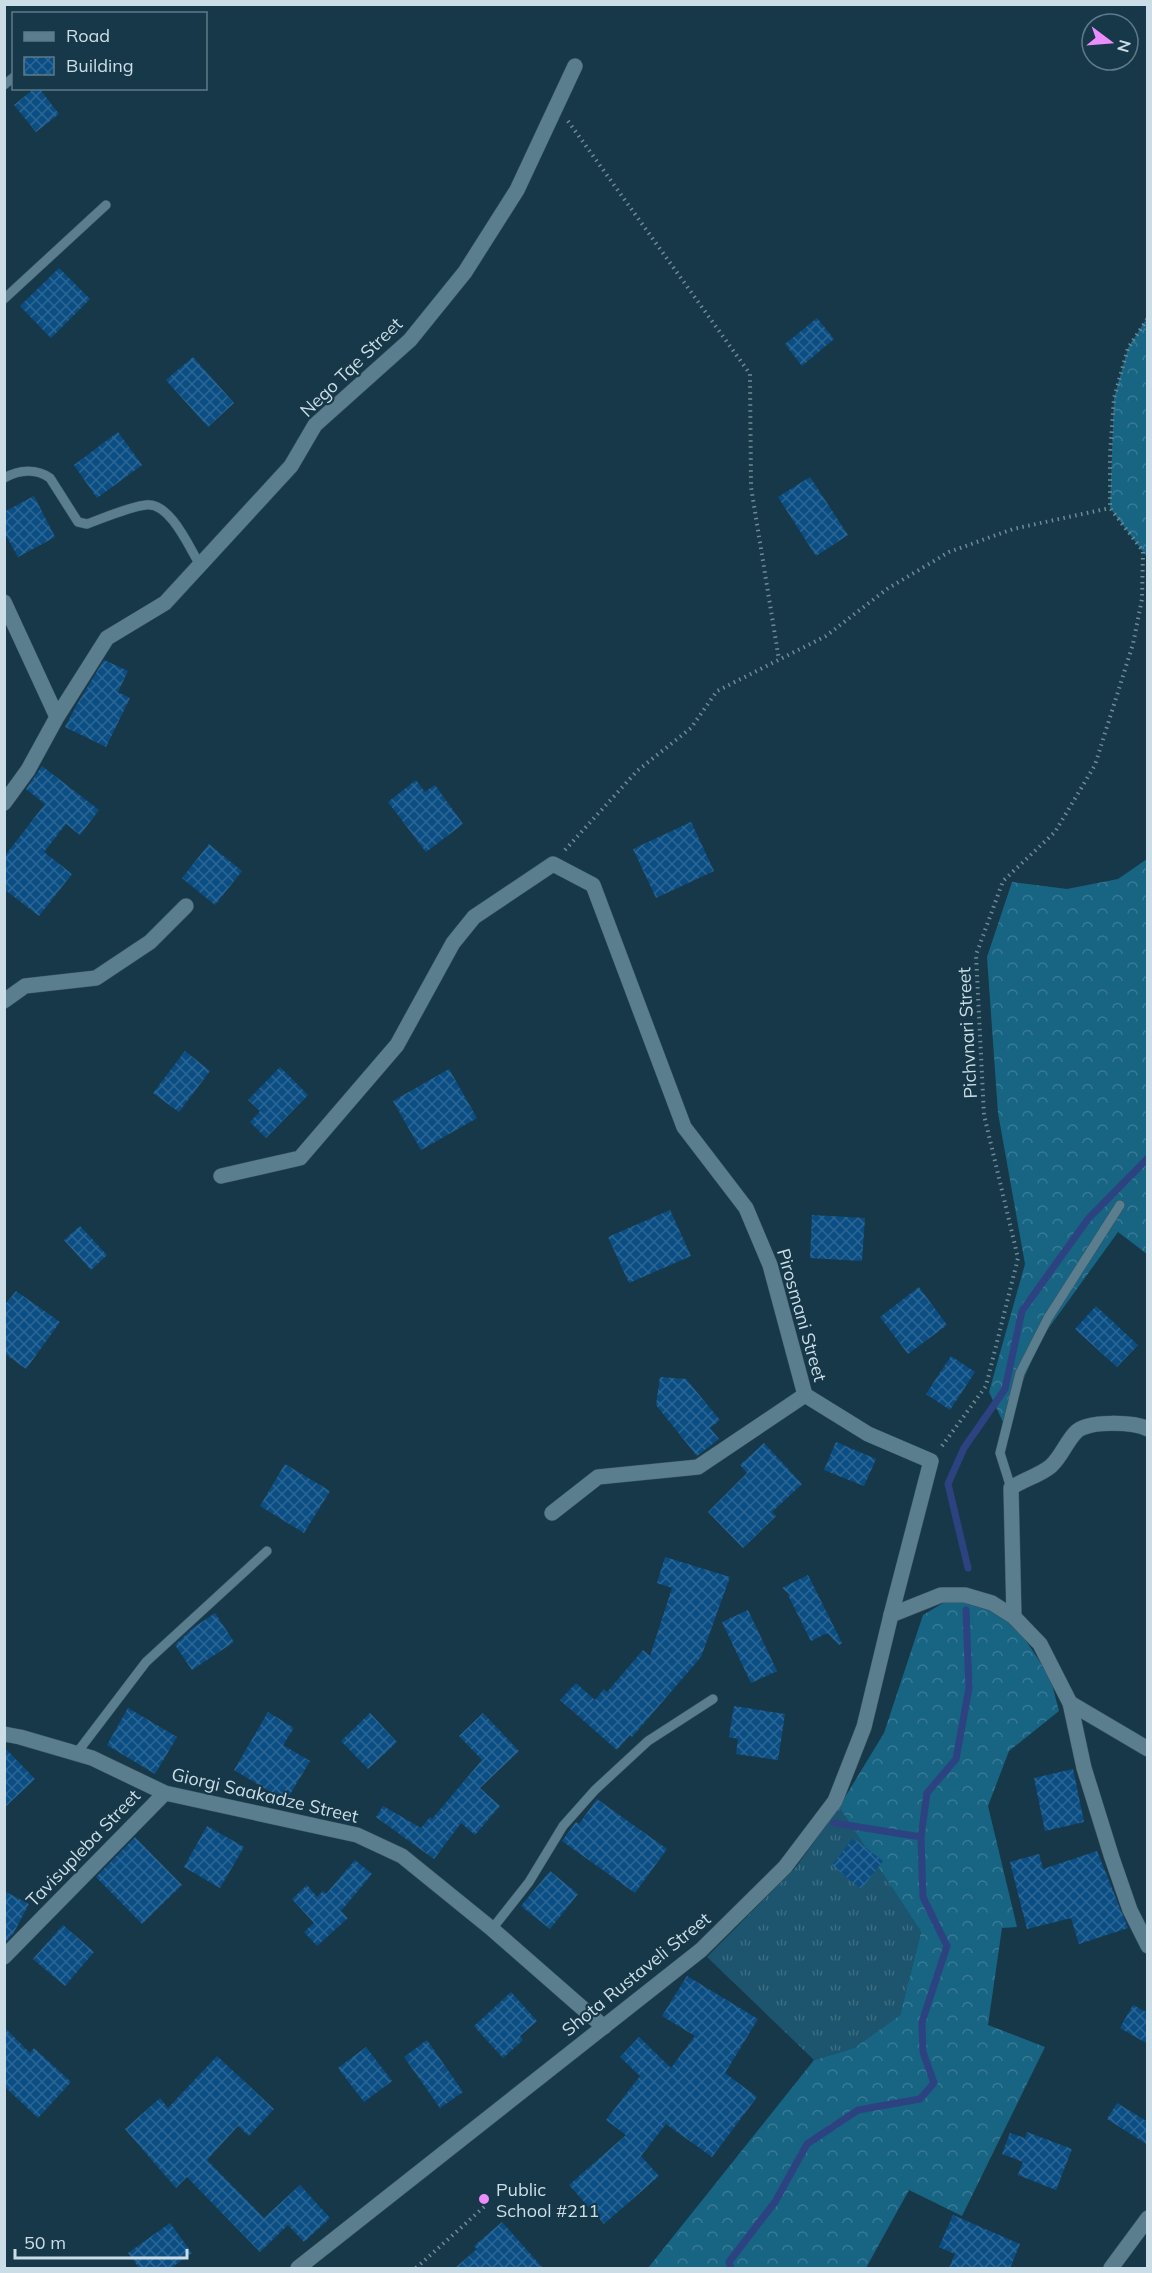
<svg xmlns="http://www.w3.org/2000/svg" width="1152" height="2273" viewBox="0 0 1152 2273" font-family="Mulish,sans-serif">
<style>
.grass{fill:url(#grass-tufts)}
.forest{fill:url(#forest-crowns)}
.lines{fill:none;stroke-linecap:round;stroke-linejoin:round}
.stream{stroke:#2d4381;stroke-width:7}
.building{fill:url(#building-cross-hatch)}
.service-casing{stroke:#395461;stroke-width:10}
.minor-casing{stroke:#395461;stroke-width:16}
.tertiary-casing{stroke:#395461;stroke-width:16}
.path{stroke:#718a97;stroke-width:4;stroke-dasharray:1.5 4.5;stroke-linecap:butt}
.service{stroke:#5b7e8f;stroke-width:9}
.minor{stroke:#5b7e8f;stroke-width:15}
.tertiary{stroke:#5b7e8f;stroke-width:15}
.poi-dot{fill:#eb8dfc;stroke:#173848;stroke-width:2}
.labels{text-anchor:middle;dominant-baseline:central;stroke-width:4.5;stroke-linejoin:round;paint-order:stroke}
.street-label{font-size:18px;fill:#cbdde7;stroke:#173848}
.poi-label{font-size:18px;fill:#cbdde7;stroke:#173848;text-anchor:start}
</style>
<defs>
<pattern id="grass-tufts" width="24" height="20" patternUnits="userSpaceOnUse" patternTransform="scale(1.5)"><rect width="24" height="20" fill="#1c556d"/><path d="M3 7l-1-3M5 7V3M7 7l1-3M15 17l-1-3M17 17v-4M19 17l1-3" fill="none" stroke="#3c6d82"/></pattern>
<pattern id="forest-crowns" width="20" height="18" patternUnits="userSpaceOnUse" patternTransform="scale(1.5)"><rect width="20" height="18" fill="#186483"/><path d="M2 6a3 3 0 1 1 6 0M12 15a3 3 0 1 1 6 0" fill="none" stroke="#387a95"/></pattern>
<pattern id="building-cross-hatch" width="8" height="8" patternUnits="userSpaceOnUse" patternTransform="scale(1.5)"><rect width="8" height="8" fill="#0b4e83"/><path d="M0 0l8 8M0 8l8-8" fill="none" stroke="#2d6795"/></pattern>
</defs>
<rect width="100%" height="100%" fill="#173848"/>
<path class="grass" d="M839,1807L921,1932L900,2015L854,2048L814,2060L707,1957L796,1867Z"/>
<path class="forest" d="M1147,318V557L1110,508L1114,398L1128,348Z
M1147,859V1254L1118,1232L1040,1340L1020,1388L1009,1435L989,1392L1025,1264L998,1113L987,957L1012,882L1067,889L1118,879Z
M948,1600L984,1602L1015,1624L1050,1677L1059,1711L1009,1751L988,1806L1017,1927L1002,1928L988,2025L1045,2047L962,2216L909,2190L866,2268H648L814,2060L854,2048L900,2015L921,1932L839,1807L884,1733L923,1615Z"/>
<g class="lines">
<path class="stream" d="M968,1568L948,1484L964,1448L1005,1389L1022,1311L1088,1219L1148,1158
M834,1823L921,1837
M731,2268L729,2262L775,2202L807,2144L858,2110L920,2099L934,2083L923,2052L922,2022L947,1946L923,1897L921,1837L927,1793L956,1759L969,1688L966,1610"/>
</g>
<path class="building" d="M35,88H39L59,114L36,132L14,105Z
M59,268L90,299L51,338L20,306Z
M817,318L834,339L802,366L785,344Z
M193,357L234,403L208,427L166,380Z
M118,432L142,465L97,498L74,465Z
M810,477L848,535L816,556L778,497Z
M34,496L55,537L18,557L4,532V512Z
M104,660L128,671L118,692L130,698L106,747L65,727L76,706Z
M42,766L99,810L80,835L66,824L44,852L72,874L39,916L4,889V857L45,804L26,789Z
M416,780L425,792L435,785L463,824L426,852L388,802Z
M691,822L714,871L656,898L633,849Z
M209,844L242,871L215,905L182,878Z
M185,1051L210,1071L179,1112L153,1093Z
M280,1067L308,1095L266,1138L250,1122L260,1111L248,1100Z
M449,1069L477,1118L421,1150L393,1101Z
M670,1210L691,1256L629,1283L608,1237Z
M812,1215L865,1218L862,1261L810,1258Z
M80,1226L107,1255L91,1270L64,1240Z
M919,1287L947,1325L908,1354L880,1317Z
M16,1291L60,1322L26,1369L4,1353V1306Z
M1096,1306L1138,1345L1117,1367L1075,1329Z
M951,1356L975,1372L950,1410L926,1394Z
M660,1377L686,1379L720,1420L710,1428L719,1439L697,1456L656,1405Z
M836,1442L876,1459L864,1486L824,1470Z
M764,1443L802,1484L772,1512L776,1516L743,1548L708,1512L747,1473L740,1465Z
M285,1464L330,1491L304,1533L260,1506Z
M665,1557L730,1577L701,1657L632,1737L630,1735L617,1750L560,1700L576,1683L595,1700L604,1689L607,1692L643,1650L650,1656L672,1588L657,1583Z
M808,1575L842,1643L839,1645L827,1633L811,1641L788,1595H790L782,1588Z
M748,1610L777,1671L751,1683L722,1622Z
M215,1613L234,1642L192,1670L175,1645L193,1628Z
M734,1706L785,1714L778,1760L736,1754L738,1739L729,1737Z
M128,1708L177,1737L155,1774L107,1745Z
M268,1712L294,1728L283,1745L310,1761L286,1801L234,1770Z
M370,1713L397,1742L368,1769L341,1741Z
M483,1713L519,1751L480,1788L500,1806L475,1835L461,1823L434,1859L376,1817L383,1806L421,1828L430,1817L432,1819L482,1760L459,1736Z
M4,1747L35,1779L4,1808Z
M1073,1769L1084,1822L1045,1831L1034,1778Z
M597,1799L667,1849L635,1893L562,1841L576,1822L579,1824Z
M207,1826L244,1847L220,1888L184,1867Z
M135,1837L182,1885L142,1924L96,1877Z
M853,1838L883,1861L861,1889L832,1865Z
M1097,1851L1128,1928L1079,1944L1071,1918L1027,1929L1010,1862L1039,1854L1043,1869Z
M355,1860L372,1874L341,1911L348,1918L317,1946L304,1932L314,1923L292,1899L307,1885L317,1897L323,1891L326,1894Z
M550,1871L578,1894L550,1929L521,1906Z
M4,1891L29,1904L13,1934L4,1943Z
M63,1925L94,1952L65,1986L33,1959Z
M687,1976L758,2019L725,2073L757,2097L712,2157L666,2124L641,2156L659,2176L604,2224L569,2185L626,2135L606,2120L640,2076L620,2057L639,2037L671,2068L695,2036L662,2016Z
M511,1992L537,2021L520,2036L523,2040L503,2058L474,2026Z
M1133,2005L1148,2013V2044L1120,2028Z
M4,2027L30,2053L34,2048L71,2082L38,2118L4,2086Z
M427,2040L463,2092L440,2108L404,2057Z
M366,2047L392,2081L364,2102L338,2068Z
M217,2056L274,2109L249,2136L238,2126L207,2160L264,2218L300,2185L330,2218L304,2242L288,2225L260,2252L187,2177L176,2188L125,2129L160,2098L168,2108Z
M1117,2103L1148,2122V2145L1107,2119Z
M1027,2132L1072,2149L1056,2190L1018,2175L1023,2162L1002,2154L1010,2133L1025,2138Z
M953,2215L1020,2244L1010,2268H949L955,2254L939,2247Z
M502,2222L543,2268H455L477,2249L474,2246Z
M170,2223L192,2253L171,2268H139L128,2253Z"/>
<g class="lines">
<defs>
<path id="service" d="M4,85L14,77
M4,299L106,205
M4,478C19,470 36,468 50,478L78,522L87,524C104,518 128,507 146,505C170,502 189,547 200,565
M1011,1488L1000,1453L1020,1373L1048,1318L1120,1205
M76,1754L146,1662L267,1551
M492,1929L529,1882L563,1826L595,1790L648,1741L713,1699"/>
<path id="minor" d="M4,602L57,717
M4,803L28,770L57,717L107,638L165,603L291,466L315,425L410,340L465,272L517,190L575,66
M4,1001L25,986L96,978L150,942L186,906
M221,1176L300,1158L397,1045L453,943L474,917L553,864L593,885L684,1127L746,1208L770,1265L805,1395L868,1434L931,1461L891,1615
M552,1513L598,1477L698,1467L805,1395
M1014,1617L1011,1488C1024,1479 1039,1476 1051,1466C1062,1456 1066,1442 1076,1432C1087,1420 1134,1422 1148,1429
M1070,1703L1148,1749
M4,1734L20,1737L92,1758L165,1793L357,1835L402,1856L492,1929L604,2027
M4,1957L165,1793
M1111,2268L1148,2218"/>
<path id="tertiary" d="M298,2268L701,1950L785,1867L835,1801L864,1727L891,1615L941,1595H965L992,1603L1014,1617L1040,1644L1070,1703L1084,1768L1112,1858L1130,1910L1148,1946"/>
</defs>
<use href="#service" class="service-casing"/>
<use href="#minor" class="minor-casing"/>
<use href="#tertiary" class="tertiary-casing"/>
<path class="path" d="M568,121L750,374L751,487L779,660
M565,850L637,771L691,728L717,691L826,636L887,589L949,552L1013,529L1110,508
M942,1446L986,1386L1018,1258L984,1115L976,955L1003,881L1055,832L1095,765L1133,644L1142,599L1143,551L1110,508V455L1114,398L1128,348L1148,318
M416,2268L485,2206"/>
<use href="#service" class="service"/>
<use href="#minor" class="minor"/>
<use href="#tertiary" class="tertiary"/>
</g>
<circle class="poi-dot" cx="484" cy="2199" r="6"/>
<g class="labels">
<g class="street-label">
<text transform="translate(351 367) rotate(-44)">Nego Tqe Street</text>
<text transform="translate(967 1033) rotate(-93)">Pichvnari Street</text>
<text transform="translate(802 1315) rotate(74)">Pirosmani Street</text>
<text transform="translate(265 1795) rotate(13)">Giorgi Saakadze Street</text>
<text transform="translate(83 1848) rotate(-46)">Tavisupleba Street</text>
<text transform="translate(636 1974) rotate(-39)">Shota Rustaveli Street</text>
</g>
<g class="poi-label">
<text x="496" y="2189">Public<tspan x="496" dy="21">School #211</tspan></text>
</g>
</g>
<rect width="1152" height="2273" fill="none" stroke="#cbdde7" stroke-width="12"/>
<rect x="12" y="12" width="195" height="78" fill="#173848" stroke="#5f7a88" stroke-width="1.5"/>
<rect x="24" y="32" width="30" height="9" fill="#5b7e8f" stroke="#5f7a88" stroke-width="1.5"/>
<text x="66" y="42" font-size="18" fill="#cbdde7">Road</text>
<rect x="24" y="57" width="30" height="18" fill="url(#building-cross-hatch)" stroke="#5f7a88" stroke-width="1.5"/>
<text x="66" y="72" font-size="18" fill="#cbdde7">Building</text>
<g transform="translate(1110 42) rotate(106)"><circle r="28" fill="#173848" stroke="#5f7a88" stroke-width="1.5"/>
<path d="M0-4.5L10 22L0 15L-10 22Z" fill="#eb8dfc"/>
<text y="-9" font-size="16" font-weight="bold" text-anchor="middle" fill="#cbdde7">N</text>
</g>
<path d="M15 2249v9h172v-9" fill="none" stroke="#cbdde7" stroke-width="3"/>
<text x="24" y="2249" font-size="18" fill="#cbdde7" stroke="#173848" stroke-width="4.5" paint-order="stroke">50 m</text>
</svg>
